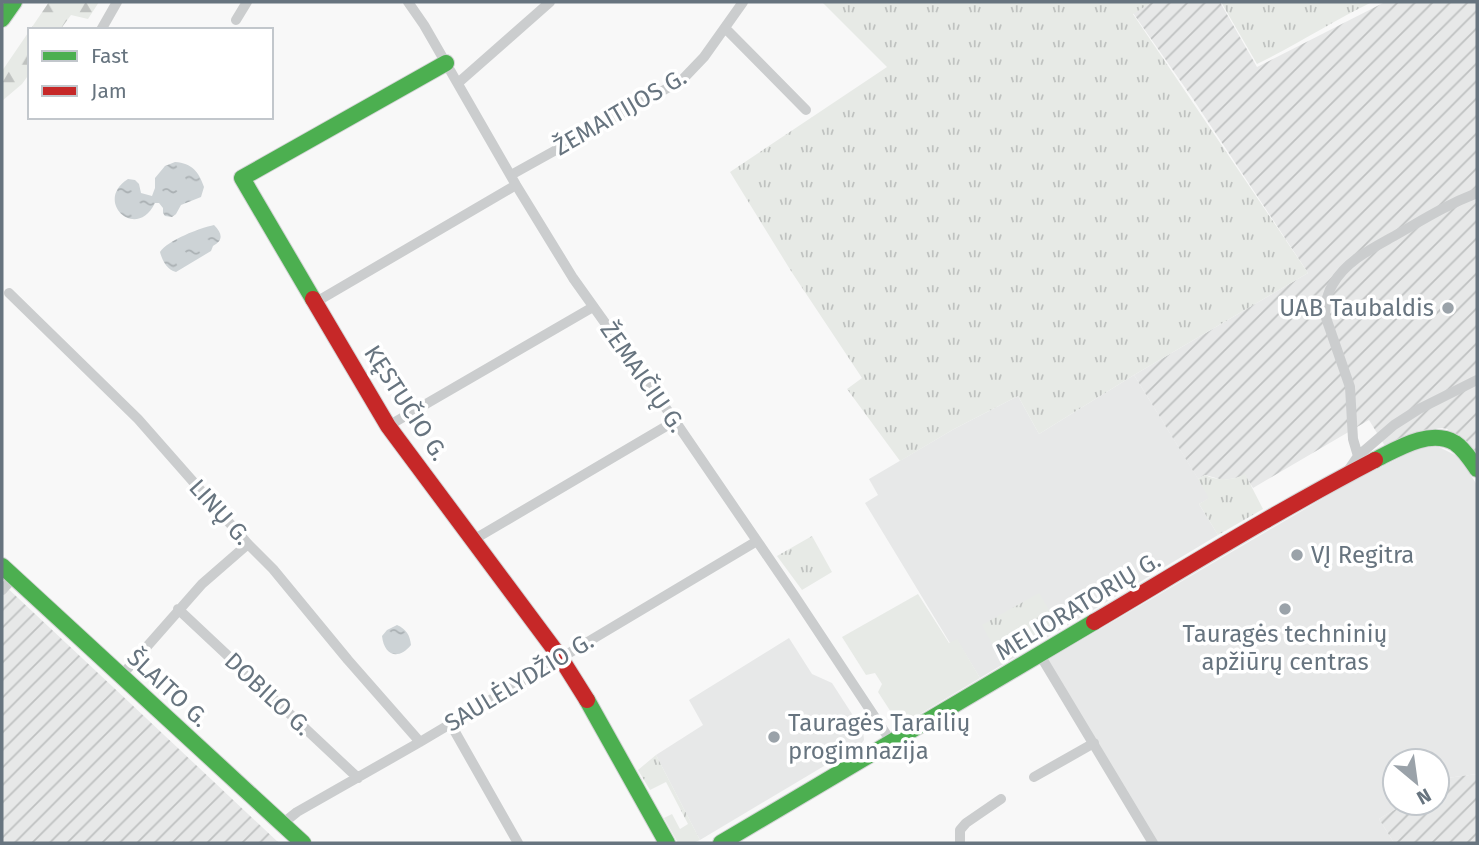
<svg xmlns="http://www.w3.org/2000/svg" width="1479" height="845" viewBox="0 0 1479 845" font-family="'Fira Sans',sans-serif">
<style>
.built{fill:#e7e8e8}
.industrial{fill:url(#industrial-furrows)}
.grass{fill:url(#grass-tufts)}
.forest{fill:url(#forest-firs)}
.park{fill:#e7eae6}
.water{fill:url(#water-ripples)}
.lines{fill:none;stroke-linecap:round;stroke-linejoin:round}
.fast-casing{stroke:#d4d5d6;stroke-width:18}
.jam-casing{stroke:#d4d5d6;stroke-width:18}
.street{stroke:#cbcdce;stroke-width:10}
.fast{stroke:#4caf50;stroke-width:16}
.jam{stroke:#c62828;stroke-width:16}
.poi-dot{fill:#9aa2a9;stroke:#fff;stroke-width:2.5}
.labels{text-anchor:middle;dominant-baseline:central;stroke-width:7;stroke-linejoin:round;paint-order:stroke}
.street-label{font-size:24px;fill:#67747f;stroke:#fff}
.poi-label{font-size:24px;fill:#67747f;stroke:#fff;text-anchor:start}
</style>
<defs>
<pattern id="industrial-furrows" width="10" height="10" patternUnits="userSpaceOnUse" patternTransform="scale(1.75)"><rect width="10" height="10" fill="#e7e8e8"/><path d="M-1 1l2-2M0 10L10 0M9 11l2-2" fill="none" stroke="#bfc1c1"/></pattern>
<pattern id="grass-tufts" width="24" height="20" patternUnits="userSpaceOnUse" patternTransform="scale(1.75)"><rect width="24" height="20" fill="#e7eae6"/><path d="M3 7l-1-3M5 7V3M7 7l1-3M15 17l-1-3M17 17v-4M19 17l1-3" fill="none" stroke="#bfc2c0"/></pattern>
<pattern id="forest-firs" width="22" height="20" patternUnits="userSpaceOnUse" patternTransform="scale(1.75)"><rect width="22" height="20" fill="#e7eae6"/><path d="M5 1l3.5 6h-7zM16 11l3.5 6h-7z" fill="#bfc2c0"/></pattern>
<pattern id="water-ripples" width="26" height="14" patternUnits="userSpaceOnUse" patternTransform="scale(1.75)"><rect width="26" height="14" fill="#cdd3d6"/><path d="M2 4q2-2 4 0t4 0M15 11q2-2 4 0t4 0" fill="none" stroke="#aab0b3"/></pattern>
</defs>
<rect width="100%" height="100%" fill="#f8f8f8"/>
<path class="built" d="M1134,375L1210,498L1199,504L1218,535L980,678L957,640L950,643L865,503L878,495L869,479L954,429L1018,396L1039,434Z
M1429,447H1439L1457,456L1463,463L1477,485V774L1447,778L1437,784V761H1395V803H1406L1379,819L1394,843H1153L1044,662L1346,485L1413,451Z
M789,638L812,674L832,683L863,731L864,740L861,744L700,840L656,755L703,725L689,700Z"/>
<path class="industrial" d="M1152,2H1220L1257,67L1385,2H1477V455L1464,440L1447,429L1442,428L1423,430L1385,446L1369,420L1253,488L1245,475L1237,478L1223,480L1205,475L1198,479L1134,375L1308,273L1193,99L1133,13Z
M2,583L130,703L279,843H2Z
M1477,774V843H1394L1379,819L1406,803H1437V784L1447,778Z"/>
<path class="grass" d="M822,2H1152L1133,14L1308,273L1134,375L1039,434L1018,396L954,429L900,461L847,389L862,378L791,271L730,172L887,67Z
M1221,2H1372C1333,21 1296,45 1257,64Z
M1245,474L1263,509L1218,535L1199,504L1209,498L1198,479L1205,475C1218,481 1233,481 1245,474Z
M812,536L832,572L802,590L777,556Z
M1039,593L1056,622L1009,648L1012,654L1001,660L982,625Z
M656,755L700,840L693,843H678L664,818L672,814L680,829L688,824L666,782L650,790L638,770Z"/>
<path class="forest" d="M49,2H99L88,19L71,15L60,30H30Z
M30,30V73L22,84L2,101V71Z
M1056,622L1059,627L1012,654L1009,649Z"/>
<path class="park" d="M918,594L949,643L957,639L980,678L900,726L878,692L882,684L875,673L866,675L842,637Z"/>
<path class="water" d="M175,162C192,163 199,172 204,187L201,197L181,205L176,214L172,217L165,216L163,213V208L159,203H155C136,242 93,201 128,179L135,180L139,184L141,193L152,196L155,188V178L165,166Z
M214,225C222,233 224,240 213,246L211,251L176,272C167,270 162,260 160,252C168,240 200,228 214,225Z
M397,625C406,629 410,635 411,645C398,661 384,655 382,636L387,630Z"/>
<g class="lines">
<defs>
<path id="fast" d="M2,19L14,2
M313,299L242,178L446,63
M1375,460C1397,449 1430,428 1455,443C1464,449 1471,460 1477,469
M2,566L303,843
M587,700L667,843
M721,843L1094,622"/>
<path id="jam" d="M313,299L388,426L560,657L587,700
M1094,622C1187,567 1279,510 1375,460"/>
</defs>
<use href="#fast" class="fast-casing"/>
<use href="#jam" class="jam-casing"/>
<path class="street" d="M408,2L424,25L516,185L573,278L675,421L794,595L892,743
M236,20L247,2
M725,28L806,110
M101,30L117,2
M458,83L550,2
M511,175L682,80L704,57L743,2
M9,293L138,419L248,544L273,569L348,660L420,742
M316,302L516,185
M388,426L593,307
M1358,456L1353,439L1350,387L1325,315C1325,304 1327,293 1333,284C1347,260 1373,248 1396,235C1424,219 1446,205 1477,193
M1345,475L1358,456L1394,425L1419,409L1477,380
M473,540L675,421
M2,590L14,577
M178,609L358,778
M1040,655L1153,843
M121,676L202,584L248,544
M450,723L518,843
M1034,777L1094,743
M282,824L297,812L420,742L757,541
M960,843V830L966,823L1001,799"/>
<use href="#fast" class="fast"/>
<use href="#jam" class="jam"/>
</g>
<g class="poi-dot">
<circle cx="1448" cy="308" r="7"/>
<circle cx="1297" cy="555" r="7"/>
<circle cx="1285" cy="609" r="7"/>
<circle cx="774" cy="737" r="7"/>
</g>
<g class="labels">
<g class="street-label">
<text transform="translate(620 112) rotate(-30)">ŽEMAITIJOS G.</text>
<text transform="translate(643 377) rotate(55)">ŽEMAIČIŲ G.</text>
<text transform="translate(406 403) rotate(57)">KĘSTUČIO G.</text>
<text transform="translate(220 512) rotate(48)">LINŲ G.</text>
<text transform="translate(1078 606) rotate(-31)">MELIORATORIŲ G.</text>
<text transform="translate(519 682) rotate(-31)">SAULĖLYDŽIO G.</text>
<text transform="translate(168 688) rotate(43)">ŠLAITO G.</text>
<text transform="translate(268 694) rotate(43)">DOBILO G.</text>
</g>
<g class="poi-label">
<text x="1434" y="308" text-anchor="end">UAB Taubaldis</text>
<text x="1311" y="555">VĮ Regitra</text>
<text x="1285" y="634" text-anchor="middle">Tauragės techninių<tspan x="1285" dy="28">apžiūrų centras</tspan></text>
<text x="788" y="723">Tauragės Tarailių<tspan x="788" dy="28">progimnazija</tspan></text>
</g>
</g>
<rect width="1479" height="845" fill="none" stroke="#67747f" stroke-width="7"/>
<rect x="28" y="28" width="245" height="91" fill="#ffffff" stroke="#c2c7cc" stroke-width="2"/>
<rect x="42" y="51" width="35" height="10" fill="#4caf50" stroke="#c2c7cc" stroke-width="2"/>
<text x="91" y="63" font-size="21" fill="#67747f">Fast</text>
<rect x="42" y="86" width="35" height="10" fill="#c62828" stroke="#c2c7cc" stroke-width="2"/>
<text x="91" y="98" font-size="21" fill="#67747f">Jam</text>
<g transform="translate(1416 782) rotate(151)"><circle r="33" fill="#ffffff" stroke="#c2c7cc" stroke-width="2"/>
<path d="M0-5L12 26L0 18L-12 26Z" fill="#9aa2a9"/>
<text y="-10" font-size="19" font-weight="bold" text-anchor="middle" fill="#67747f">N</text>
</g>
</svg>
